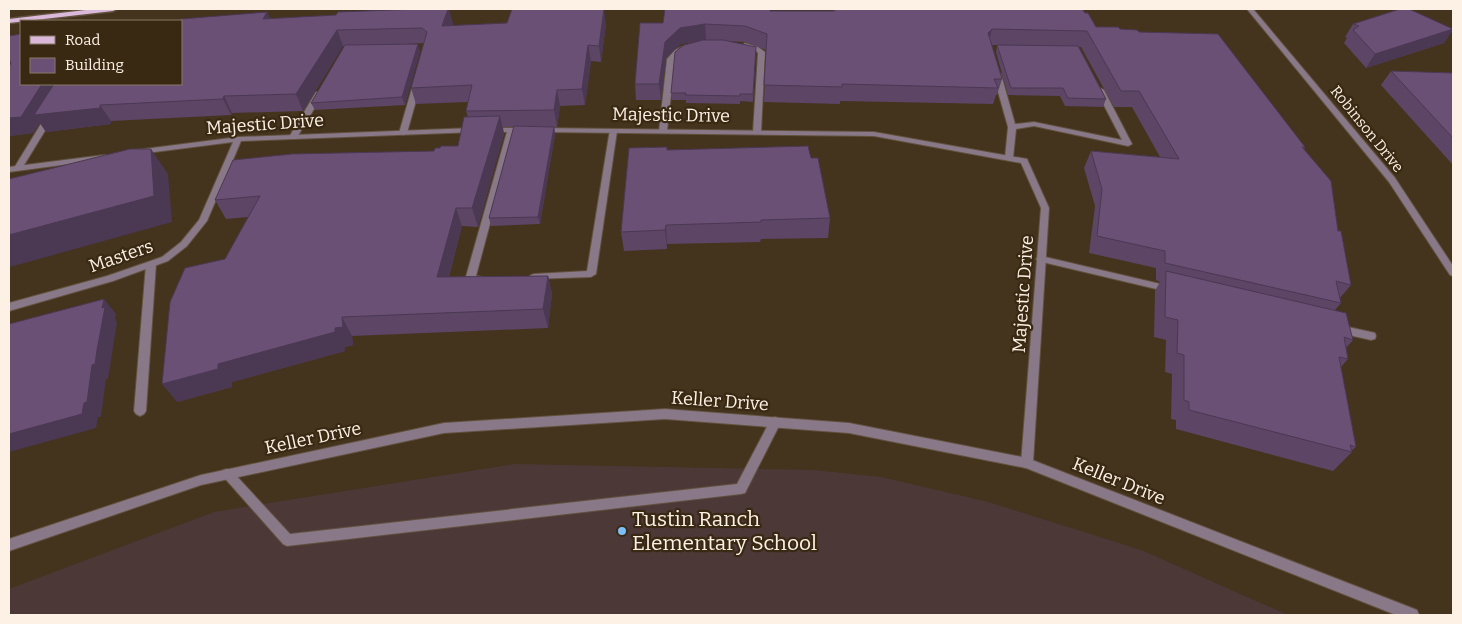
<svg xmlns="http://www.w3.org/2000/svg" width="1462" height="624" viewBox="0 0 1462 624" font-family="Bitter,serif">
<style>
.education{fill:#4d3838}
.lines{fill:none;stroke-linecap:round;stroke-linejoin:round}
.service-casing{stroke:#61513d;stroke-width:2}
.minor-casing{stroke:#61513d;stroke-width:2}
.tertiary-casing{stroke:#61513d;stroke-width:2}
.primary-casing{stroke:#61513d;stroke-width:3}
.service{fill:#887888;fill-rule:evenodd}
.minor{fill:#887888;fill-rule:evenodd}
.tertiary{fill:#887888;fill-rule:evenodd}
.primary{fill:#d9b8da;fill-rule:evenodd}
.wall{fill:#5c4565}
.shaded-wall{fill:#4b3853}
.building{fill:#6b5076;stroke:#4b3853}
.poi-dot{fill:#7cbef9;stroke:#392913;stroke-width:2}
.labels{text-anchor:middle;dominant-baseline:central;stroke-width:4.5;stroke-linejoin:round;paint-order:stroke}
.far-street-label{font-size:15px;fill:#fcf1e4;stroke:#392913}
.street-label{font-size:18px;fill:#fcf1e4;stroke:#392913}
.near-poi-label{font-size:21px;fill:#fcf1e4;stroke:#392913;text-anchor:start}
</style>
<rect width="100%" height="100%" fill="#44331d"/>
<path class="education" d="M515,464L813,470L881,477L988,502L1141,550L1288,615H9V589L214,512Z"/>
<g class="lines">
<defs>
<path id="service" d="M745,43L758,47L765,52L761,132L757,134L753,132L758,53L754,49L743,46L742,45Z
M684,46L689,47L679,52L675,59L667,131L663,133H660L659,131L667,59L675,50Z
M994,72L1001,74L1015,124L1034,122L1122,140L1096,90L1100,88L1104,90L1132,144L1128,146L1034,126L1016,129L1013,158L1009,160H1006L1005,158L1008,127L993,74Z
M414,81H417L421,83L407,133L403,135L399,133Z
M316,92H322L323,94L296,139H290L289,137Z
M47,114H53L54,116L21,170H15L14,168Z
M508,128H511L515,130L476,276L483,277L485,279L483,281L470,283L465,280Z
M610,129H616L617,131L596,274L591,277L531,279L529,277L531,275L534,274L587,271Z
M1041,256L1169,286L1174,289L1169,292L1038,261L1036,259L1038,257Z
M151,261L156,264L146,411L144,414L140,416L136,414L134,411L146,264Z
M1339,325L1371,332L1375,333L1376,336L1375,339L1371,340L1335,332L1334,329L1335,326Z
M775,417L779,419L781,422L745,493L741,494L287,546L283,544L221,474L223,470L227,469L231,470L290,534L737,484L771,419Z"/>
<path id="minor" d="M473,128H476V132L241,141L207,221L187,246L168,261L113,281L9,311V303L107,276L162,257L181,242L199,220L233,142L139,154L135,152L136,150L238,137Z
M487,128H526L530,130L526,132H487Z
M540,128L874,132L1027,159L1049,208L1033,463L1031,467L1027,468L1023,467L1021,463L1041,208L1021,163L874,136L543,132H540Z
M104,155H107V159L9,172V167Z"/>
<path id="tertiary" d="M1247,9H1253L1395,178L1453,266V276L1450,275L1389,182Z
M665,409L849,423L1027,458L1412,608L1417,610L1419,615H1396L1026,468L849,433L665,419L444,433L201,485L9,551V539L201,475L444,423Z"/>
<path id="primary" d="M94,9H117L113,11L9,23V19Z"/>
</defs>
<use href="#service" class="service-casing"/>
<use href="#minor" class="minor-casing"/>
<use href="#tertiary" class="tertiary-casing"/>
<use href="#primary" class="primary-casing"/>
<use href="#service" class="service"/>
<use href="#minor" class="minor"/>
<use href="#tertiary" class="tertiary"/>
<use href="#primary" class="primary"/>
</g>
<path class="wall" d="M671,9L770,11H833V9H1082L1085,13L1096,27L1139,32L1305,147L1304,149L1338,231L1351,285L1340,298L1341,303L1335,310L1353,340L1346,348L1348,359L1341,367L1356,447L1351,451L1352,452L1333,471L1176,429V420L1171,419L1172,374L1165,372L1166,340L1154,337L1155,291L1160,282L1156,280V268L1089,253L1095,206L1084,168L1091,151L1160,157L1132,107H1114L1081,47H1079L1106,99L1103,107L1065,106L1060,96L1008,95L996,52L997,45H992L1002,79L997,95H996L993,104L840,101V104L764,102L766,50L745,42L726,41L756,47L753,102L740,101V104L686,103V100H672L671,93L701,41L681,44L666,58L661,100H636L635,84L663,23Z
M267,12L270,19L453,23L452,26L606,24L601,62L591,61L585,105L560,106L557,127H554L555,134L540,224L491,226L489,218L514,127H503L504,134L478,227L462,226L449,277L548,276L552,294L548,328L352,336L353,345L345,347V351L232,382V387L177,402L225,259L248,217L226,219L215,200L434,151L440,148L458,146L468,117L466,111L468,102L416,104L411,88L424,43L408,44L420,51L405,105L315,110L311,103L345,46H343L303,111L232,113L231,115L111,121V124L46,132L40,123L33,133L9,136V36L21,84H181Z
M1353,24L1453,29L1444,43L1366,68L1344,43L1347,38L1345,37Z
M1391,71L1453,73V165L1381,85Z
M667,150L811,158L830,218L828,238L761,239L760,242L667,244V249L624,251L621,232Z"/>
<path class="shaded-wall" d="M448,9H449L453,23L446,42L442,26Z
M604,9L606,24L601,62L599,46Z
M267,12L274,27L263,19Z
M705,24L706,40L681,44L666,58L661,100L659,84L665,42L680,28Z
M992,29L988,44V33Z
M1453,29L1444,43L1366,68L1375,54Z
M337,30L343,46L303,111L296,94Z
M418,44L420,51L405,105L402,97Z
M588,45L591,61L585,105L582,89Z
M42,84H64L100,105L111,121V124L46,132L40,123L33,133L9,136V118Z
M557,90L560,106L557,127L554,110Z
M224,96L232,113L231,115L223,99Z
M500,116L504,134L478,227L472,208Z
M554,127L555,134L540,224L538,217Z
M151,149L168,174L172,222L10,267L9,276V235Z
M456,208L462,226L444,295L437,277Z
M666,225L667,244V249L665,230Z
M548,276L552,294L548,328L543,309Z
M104,299L116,314L115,319L117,322L108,379H106L101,417H98L96,428L9,452V434L102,308Z
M342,317L352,336L353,345L345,347V351L232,382V387L177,402L162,384L218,364L335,328Z"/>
<path class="building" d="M419,9H448L442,26L507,23L512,9H604L599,46L588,45L582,89L557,90L554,110L466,111L472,85L411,88L427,32L422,28L337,30L296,94L224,96L223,99L100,105V108L34,115L54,84H181V21H179L181,19L267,12L263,19L336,15L338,12Z
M665,9H770V11H835L834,9H1082L1085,13H1088L1096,27H1118L1120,29L1137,30L1139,32L1218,34L1305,147H1302L1331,181L1338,231H1341L1351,285L1336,281L1341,303L1165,263V251L1097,236L1102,189L1091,151L1179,159L1139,91H1121L1087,31L992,29L988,33L1002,79H994L998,88L842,84V87L764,85L767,34L745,26L705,24L680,28L665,42L659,84H635L640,23H663Z
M1400,9H1409L1453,29L1375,54L1353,30L1359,26L1353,24Z
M21,34V84H42L21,117L9,118V65L11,64L9,58V36Z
M703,40H723L756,47L753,94H740V96L685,95L686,93H671L675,52L684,45Z
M418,44L402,97L311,103L345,45Z
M997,45L1078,46L1106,99L1068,98L1063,88H1011Z
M1391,71L1453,73V138Z
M500,116L472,208H456L437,277L548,276L543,309L342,317L343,327L335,328V332L218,364V369L162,384L170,302L185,268L225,259L260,196L215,200L233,160L292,154L434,151L435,148H440L441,146H458L464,117Z
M514,126L554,127L538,217L489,218Z
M808,146L811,158H818L830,218L761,220V222L666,225L665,230L621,232L629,148L667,147V150Z
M130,149H151L154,196L9,235V179Z
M1166,271L1346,313L1353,340L1344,337L1348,359L1339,357L1356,447L1350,445L1352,452L1189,410V402L1184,400V355L1177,353L1178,320L1165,317Z
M104,299L102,308L105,307L97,350L95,364L92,365L87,402L84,403L82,414L9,434V324Z"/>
<circle class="poi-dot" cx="622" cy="531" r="5"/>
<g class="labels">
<g class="far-street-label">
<text transform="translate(1367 129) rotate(51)">Robinson Drive</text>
</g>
<g class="street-label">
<text transform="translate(671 115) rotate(1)">Majestic Drive</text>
<text transform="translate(265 124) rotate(-4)">Majestic Drive</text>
<text transform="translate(121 256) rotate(-19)">Masters</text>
<text transform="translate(1023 294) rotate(-86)">Majestic Drive</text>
<text transform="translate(720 401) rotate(4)">Keller Drive</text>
<text transform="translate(313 438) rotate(-12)">Keller Drive</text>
<text transform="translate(1119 481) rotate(22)">Keller Drive</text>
</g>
<g class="near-poi-label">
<text x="632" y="519">Tustin Ranch<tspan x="632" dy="24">Elementary School</tspan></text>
</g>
</g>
<rect width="1462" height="624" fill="none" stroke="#fcf1e4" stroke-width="20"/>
<rect x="20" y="20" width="162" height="65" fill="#392913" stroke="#877967"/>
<rect x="30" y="36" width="25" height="8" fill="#d9b8da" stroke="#877967"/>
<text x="65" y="45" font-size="15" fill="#fcf1e4">Road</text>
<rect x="30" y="58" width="25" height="15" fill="#6b5076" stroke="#877967"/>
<text x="65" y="70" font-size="15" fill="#fcf1e4">Building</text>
</svg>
